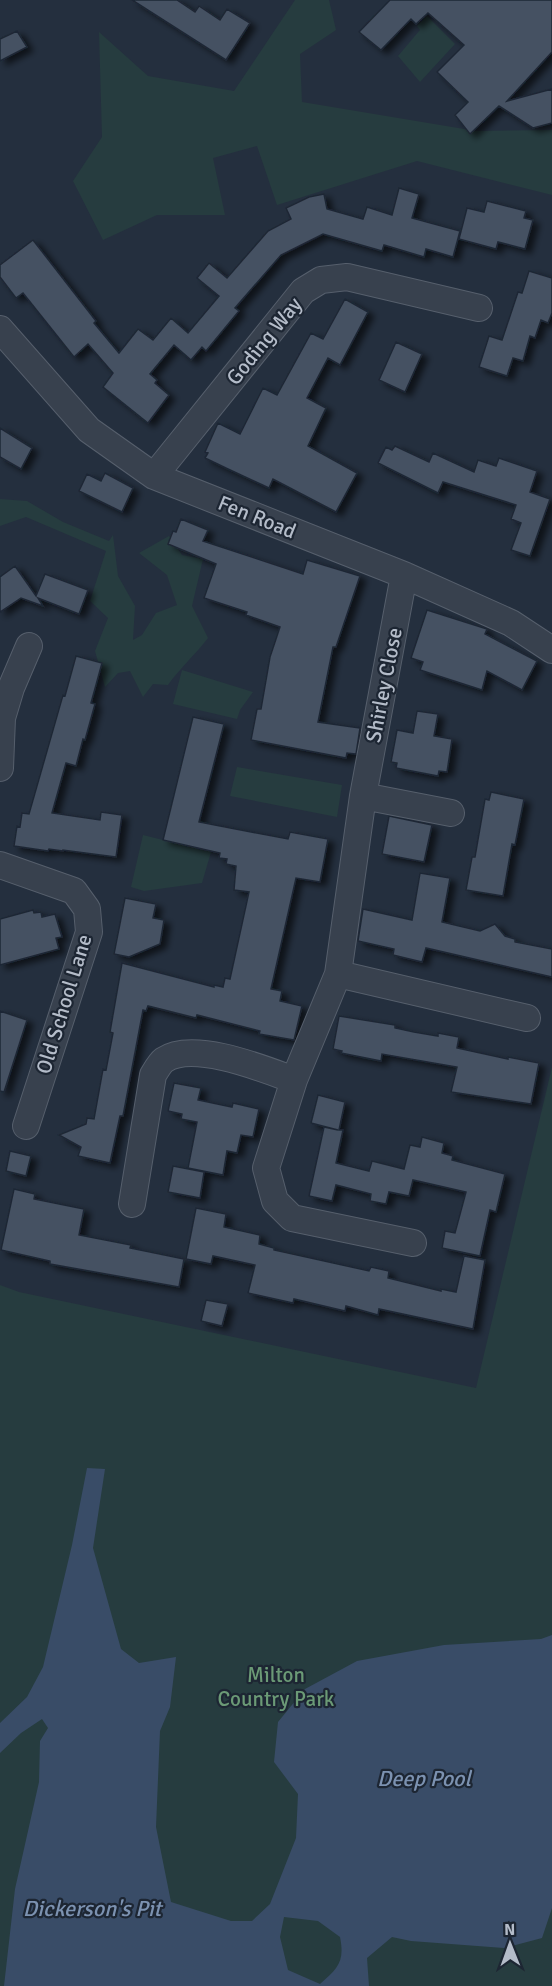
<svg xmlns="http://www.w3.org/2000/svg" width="552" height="1986" viewBox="0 0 552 1986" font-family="Signika,sans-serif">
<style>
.green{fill:#263c3f}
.water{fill:#394c67;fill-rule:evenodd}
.building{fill:#455162;stroke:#1f2835;stroke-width:1.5;filter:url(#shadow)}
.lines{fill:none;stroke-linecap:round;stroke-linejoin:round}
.minor-casing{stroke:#565f6c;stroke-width:28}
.minor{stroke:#38414e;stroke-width:26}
.labels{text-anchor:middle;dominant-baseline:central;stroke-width:4.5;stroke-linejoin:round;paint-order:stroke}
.street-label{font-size:21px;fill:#b4bcc9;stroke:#1d2633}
.park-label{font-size:21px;fill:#6b9a76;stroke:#1d2633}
.water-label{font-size:22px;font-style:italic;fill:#7c92b1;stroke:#1d2633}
</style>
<defs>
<filter id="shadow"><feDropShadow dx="6" dy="4" stdDeviation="3" flood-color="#0009"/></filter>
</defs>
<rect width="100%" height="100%" fill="#242f3e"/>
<path class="green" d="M295,0H329L336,30L300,54L302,102L476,131L552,130V195L417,161L277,205L257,146L213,158L225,215H157L103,240L73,181L102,137L99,32L148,76L234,91Z
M427,16L455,44L420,82L398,56L420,30L417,26Z
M0,499L27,501L63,522L109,541L113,535L118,576L135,606L133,640L142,635L156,613L177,605L167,575L139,553L169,536L182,555L203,559L192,606L208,638C195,655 180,668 168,685L153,684L143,697L130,671L118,673L105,687L95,651L108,618L90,601L106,551L26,517L0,526Z
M182,670L253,692L240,710L237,719L173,704Z
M237,767L342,785L337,817L230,796Z
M143,835L211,852L202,883L144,891L131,887Z
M552,1067V1986H0V1285L19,1292L476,1388Z"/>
<path class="water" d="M87,1468L105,1469L93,1548L121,1649L139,1663L176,1657L170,1707L160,1731L156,1827L171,1902L231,1921H252L270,1904L296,1838L298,1794L274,1762L278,1722L305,1689L357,1661L444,1645L541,1639L552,1635V1908L542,1938L504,1948L411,1941L392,1937L367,1958L369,1986H4L15,1889L39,1782L40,1741L48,1728L42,1719L21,1733L0,1753V1723L27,1697L43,1667L72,1545ZM284,1917L318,1921L340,1937C345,1962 338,1968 320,1984L288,1970L280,1937Z"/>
<path class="building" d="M132,0H177L195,12L199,6L220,20L227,9L250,23L226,60Z
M390,0H552V52L507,101L552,89V123L533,128L499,106L470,134L455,115L468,102L437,72L464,45L428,13L416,24L411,19L381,50L359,32Z
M17,31L27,47L0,61V39Z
M399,188L419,194L412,218L460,231L453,257L426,249L424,257L384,245L382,251L323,234L281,255L235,308L239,311L206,351L202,347L191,360L174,345L150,374L157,380L155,383L169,395L148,423L103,387L113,373L88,344L74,357L23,293L16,298L0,277V265L33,240L96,321L94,323L119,353L138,329L153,340L171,318L188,333L219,296L197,278L209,263L227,278L268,231L291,219L286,208L309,197L324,194L327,209L363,219L367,207L392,215Z
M487,201L526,211L524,218L533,220L525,249L498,242L496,249L459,239L467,208L484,212Z
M529,271L552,278V313L548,323L541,320L535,338L530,336L523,361L513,358L507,376L479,367L489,336L502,340L518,292L522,293Z
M345,299L368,312L340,365L328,358L307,398L326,408L308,446L357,473L336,512L273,479L269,488L228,469L205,458L208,453L205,452L218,423L240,434L263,388L277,395L311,333L323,339Z
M396,342L422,354L405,392L379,380Z
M0,428L32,448L21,469L0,457Z
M395,446L429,462L433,453L474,472L478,460L496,466L499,458L537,471L530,492L550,499L530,556L511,550L521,523L511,519L516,505L443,482L438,493L378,463L386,447L392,450Z
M105,473L133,488L122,512L79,491L87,474L101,481Z
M181,519L208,530L203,541L303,574L307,560L360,576L336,647H333L318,722L360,728L356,754L347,753L346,758L251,740L257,709H261L270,657L280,627L246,615L247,612L204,598L216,564L168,544L173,531L176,532Z
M15,566L36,596L45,574L88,590L79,614L38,598L43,606L21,598L0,612V577Z
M427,610L487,629L485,634L537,661L522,690L487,671L482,690L420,670L423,662L411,658Z
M76,656L102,663L91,703L95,704L85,740L83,739L76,766L66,763L52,813L100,820L101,812L122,815L116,857L63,850V851L49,849L48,851L14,846L17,826L20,827L22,813L29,814L63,695L65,696Z
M417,711L438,714L434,736L452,739L447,772L439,771L438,776L396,768L397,763L391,762L397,730L413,733Z
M193,717L224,724L199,822L288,839L290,832L328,839L320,882L296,878L271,989L282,991L280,1001L302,1006L294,1040L259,1034L260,1031L197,1015L196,1018L148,1006L146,1011L143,1010L123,1116H120L110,1163L78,1156L81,1147L59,1135L86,1124L87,1118L94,1119L103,1069L106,1070L113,1033L110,1032L122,963L214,987V985L223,987L225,978L230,979L249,892L234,890L236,866L226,864L227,859L219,858L220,853L163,840Z
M491,792L524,799L515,845L512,844L503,896L466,890L472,857H475L485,799L489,800Z
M389,816L432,825L424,862L382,854Z
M420,873L450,878L442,922L480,931L495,924L505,936L515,939V942L552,949V977L426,948L422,962L393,955L394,949L358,941L363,909L412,920Z
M125,898L156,904L153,918L164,920L160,944L129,957L114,954Z
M33,910L34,913L41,912L42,917L55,914L62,937L56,938L59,949L0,965V919Z
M0,1011L27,1020L4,1092L0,1091Z
M339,1016L395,1025V1028L414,1032L438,1036V1033L459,1037L457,1048L508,1059V1057L539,1063L531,1104L451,1092L457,1067L382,1054L381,1061L341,1053L342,1051L333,1049Z
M174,1083L201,1088L198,1100L232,1107L233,1103L259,1109L253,1137L241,1135L237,1153L227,1151L223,1175L188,1168L197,1122L181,1119L182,1114L168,1111Z
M318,1095L345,1102L339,1130H343L336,1163L369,1171L372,1161L404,1169L410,1145L420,1147L422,1137L444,1143L442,1153L453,1156L452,1160L505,1174L496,1212L490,1210L480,1256L442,1248L445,1231L455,1233L466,1192L413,1180L409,1196L389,1192L386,1204L370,1201L371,1194L336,1185L332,1201L309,1196L324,1127L338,1130L311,1123Z
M10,1151L31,1156L26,1176L6,1171Z
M173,1166L204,1172L200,1198L168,1192Z
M14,1189L35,1194L34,1199L84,1209L79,1235L131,1245L130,1248L184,1259L179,1287L50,1264V1261L1,1250Z
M196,1208L226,1214L224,1227L260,1235L259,1244L274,1248V1250L369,1271L371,1267L389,1271L388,1278L441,1291V1289L456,1292L464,1256L485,1260L473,1329L379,1309L378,1315L346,1306L345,1311L294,1299L293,1303L248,1293L255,1265L213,1256L211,1264L186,1259Z
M206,1300L228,1304L222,1326L201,1321Z"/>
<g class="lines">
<defs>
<path id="minor" d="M0,329L89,430L154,476L404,575L511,623L552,650
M154,476L303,291L321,280L347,277L479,308
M0,768L2,718L11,688L29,646
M363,796L451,813
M0,865L74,891L87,909L89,932L26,1126
M338,974L527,1018
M294,1080L338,974L363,796L404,575
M132,1204L153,1075C156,1070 160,1063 164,1060C193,1040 264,1069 294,1080L266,1168L275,1201L292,1218L413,1243"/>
</defs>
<use href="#minor" class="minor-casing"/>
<use href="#minor" class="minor"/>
</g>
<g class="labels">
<g class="street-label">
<text transform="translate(264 341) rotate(-51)">Goding Way</text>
<text transform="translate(257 517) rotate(22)">Fen Road</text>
<text transform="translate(384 685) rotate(-79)">Shirley Close</text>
<text transform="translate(64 1004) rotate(-73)">Old School Lane</text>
</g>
<g class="park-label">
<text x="276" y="1675">Milton<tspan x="276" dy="24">Country Park</tspan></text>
</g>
<g class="water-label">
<text x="424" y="1778">Deep Pool</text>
<text x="92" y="1908">Dickerson's Pit</text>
</g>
</g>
<g transform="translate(510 1944) rotate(359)" stroke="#1d2633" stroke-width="4.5" paint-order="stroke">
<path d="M0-4.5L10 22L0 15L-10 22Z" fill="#b4bcc9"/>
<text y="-9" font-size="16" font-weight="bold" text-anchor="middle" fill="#b4bcc9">N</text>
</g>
</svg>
